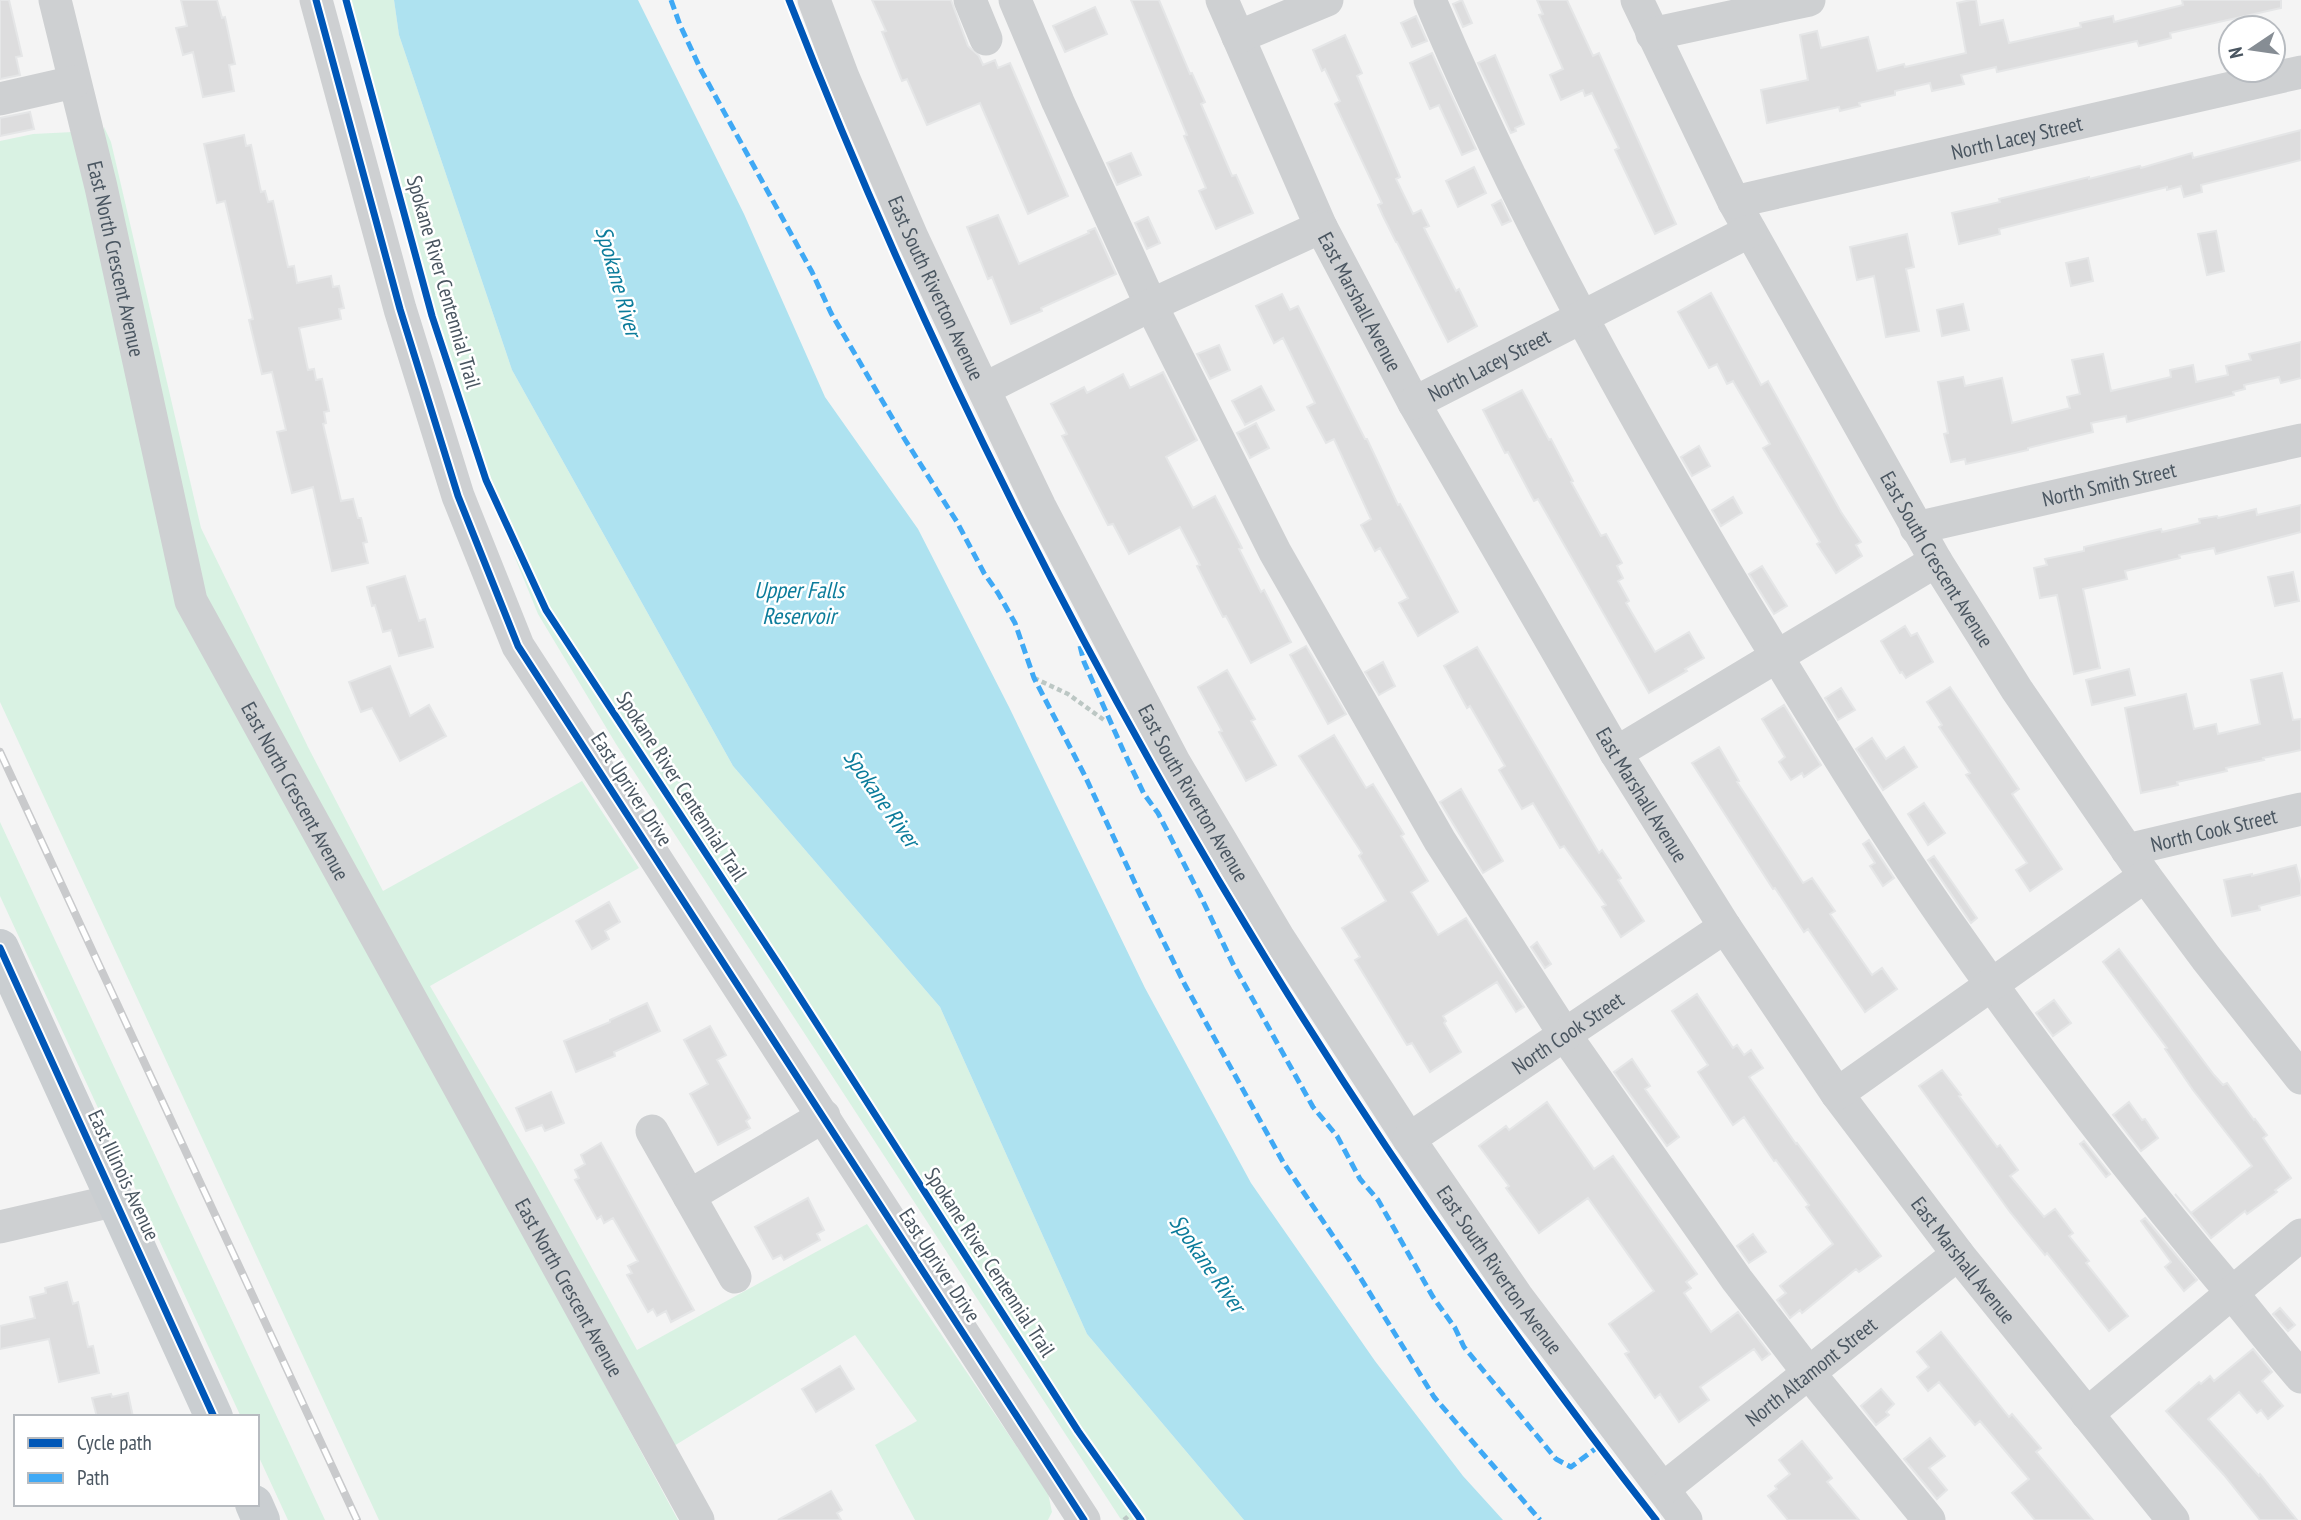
<svg xmlns="http://www.w3.org/2000/svg" width="2301" height="1520" viewBox="0 0 2301 1520" font-family="'PT Sans Narrow',sans-serif">
<style>
.green{fill:#d9f2e3}
.water{fill:#aee2f0}
.building{fill:#ddddde;stroke:#e5e6e7;stroke-width:2}
.lines{fill:none;stroke-linecap:round;stroke-linejoin:round}
.path{stroke:#bcc7c4;stroke-width:4.5;stroke-dasharray:5 3.5;stroke-linecap:butt}
.minor{stroke:#ced0d2;stroke-width:33}
.major{stroke:#caced1;stroke-width:38}
.rail-casing{stroke:#c9cacc;stroke-width:8}
.rail{stroke:#fff;stroke-width:5;stroke-dasharray:16;stroke-linecap:butt}
.quiet{stroke:#3fa9f5;stroke-width:5;stroke-dasharray:10 5;stroke-linecap:butt}
.cycleway-casing{stroke:#fff;stroke-width:11}
.cycleway{stroke:#0057b8;stroke-width:7}
.labels{text-anchor:middle;dominant-baseline:central;stroke-width:5;stroke-linejoin:round;paint-order:stroke}
.street-label{font-size:21px;fill:#4a5661;stroke:#fff}
.water-label{font-size:23px;font-style:italic;fill:#0c7c9b;stroke:#fff}
</style>
<rect width="100%" height="100%" fill="#f4f4f4"/>
<path class="green" d="M350,0H394L399,35L512,370L733,766L940,1007L1087,1334L1244,1520H1122L1120,1518L616,744L538,614L465,435L386,127Z
M104,127L111,142L201,528L308,747L383,891L582,781L639,868L430,986L535,1165L637,1350L867,1224L1048,1493L1052,1512L1048,1520H915L875,1445L917,1421L855,1335L669,1449L200,598L103,140Z
M73,132L183,604L678,1520H379L0,702V141L33,134Z
M0,822L325,1520H288L257,1453V1417H241L0,896Z"/>
<path class="water" d="M394,0H638L744,214L825,397L918,529L1009,707L1145,988L1251,1183L1375,1361L1463,1476L1503,1520H1244L1087,1334L940,1007L733,766L512,370L399,35Z"/>
<path class="building" d="M0,0H9L22,56L16,57L20,75L0,79Z
M181,0H217L222,18L225,17L235,64L229,65L234,91L203,97L193,52L183,55L176,28L187,26Z
M872,0H951L968,46L979,56L983,65L995,60L998,68L1010,63L1068,196L1028,214L980,103L927,125L907,79L902,81L882,32L886,31Z
M1131,0H1159L1190,74L1192,73L1205,102L1201,104L1232,176L1236,175L1253,213L1216,229L1199,191L1206,188L1184,136L1187,135Z
M1462,0L1472,23L1463,27L1453,4Z
M1537,0H1567L1593,56L1599,53L1676,224L1655,234L1615,150L1619,148L1592,93L1585,96L1583,90L1561,100L1550,75L1563,69L1539,15L1543,14Z
M1971,0H1976L1980,25L2003,20L2009,43L2081,27L2080,23L2113,16L2114,22L2183,5L2182,0H2281V8L2170,33L2171,38L2139,46L2137,41L1997,72L1996,67L1961,75L1964,84L1932,91L1930,83L1895,91V95L1859,103L1860,106L1840,111L1839,107L1767,123L1761,90L1808,80L1800,35L1817,31L1821,48L1868,37L1877,71L1904,64L1905,67L1966,53L1957,3Z
M1095,7L1107,34L1065,52L1053,26Z
M1416,16L1427,41L1412,47L1401,23Z
M1345,35L1362,73L1357,76L1400,177L1396,179L1413,214L1421,210L1429,226L1424,228L1456,291L1459,289L1477,326L1448,342L1397,242H1396L1383,216L1378,205L1382,203L1335,104L1340,101L1325,69L1322,71L1313,50Z
M1432,53L1476,149L1462,155L1439,105L1430,109L1410,63Z
M1495,55L1524,124L1515,128L1516,131L1511,133L1478,63Z
M30,112L34,129L0,136V118Z
M2301,130V160L2201,185L2202,192L2184,197L2181,186L2167,190V187L1999,229L2000,234L1959,244L1952,213L2000,202L1999,199L2089,177V179L2140,166L2141,168L2192,153L2193,158Z
M244,135L246,146L251,145L261,192L265,191L268,202L273,201L288,267L294,266L297,283L331,276L333,287L339,286L344,308L339,309L341,319L299,328L308,370L314,369L316,380L322,379L329,411L324,412L326,423L323,424L341,501L353,499L358,518H361L367,542L363,543L368,563L332,571L313,487L292,493L277,432L286,430L272,372L262,374L249,320L253,319L225,201L217,203L204,144Z
M1131,153L1141,175L1117,185L1107,163Z
M1474,167L1486,193L1458,207L1446,181Z
M1501,200L1511,221L1502,225L1492,205Z
M998,215L1019,264L1089,233L1088,231L1095,228L1116,274L1041,308L1042,311L1011,324L992,277L988,279L967,227Z
M1148,217L1160,243L1147,249L1135,223Z
M2216,231L2224,271L2207,275L2198,234Z
M1907,234L1914,267L1906,269L1919,331L1886,337L1874,276L1857,280L1850,247Z
M2088,258L2093,281L2071,286L2066,263Z
M1711,293L1761,385L1768,381L1841,512L1861,542L1856,545L1862,556L1836,573L1817,544L1820,542L1763,448L1770,444L1733,381L1727,384L1717,364L1709,368L1678,312Z
M1282,294L1290,310L1298,306L1365,439H1367L1398,505L1400,504L1458,612L1418,636L1399,603L1408,598L1380,548L1375,551L1361,525L1371,519L1334,439L1326,443L1307,407L1315,403L1283,338L1274,343L1256,306Z
M1963,304L1969,330L1942,336L1937,310Z
M2301,342V378L2281,383L2279,377L2244,385L2245,389L2233,392L2234,395L2127,422L2126,416L2091,423L2093,432L2028,448V450L1966,464L1965,459L1951,462L1944,434L1948,433L1938,382L1963,377L1965,386L2002,378L2012,423L2070,408L2067,397L2080,394L2072,360L2103,354L2111,391L2171,377L2170,370L2193,365L2196,382L2228,375L2226,366L2251,360L2249,354Z
M1219,345L1230,370L1210,379L1197,354Z
M1163,372L1197,440L1166,457L1193,508L1215,496L1242,548L1239,549L1261,592L1264,590L1291,642L1251,663L1226,616L1223,617L1197,566L1200,565L1180,527L1129,554L1113,524L1108,525L1062,436L1067,434L1051,404L1084,387L1087,393L1123,374L1130,388Z
M1261,386L1274,410L1245,425L1232,401Z
M1522,390L1549,440L1551,439L1573,481L1571,482L1601,536L1606,534L1622,563L1617,566L1623,578L1618,581L1629,601L1626,603L1655,652L1689,632L1704,658L1685,669L1687,671L1649,693L1538,499L1534,501L1508,452L1505,453L1483,410Z
M1256,423L1269,448L1250,458L1237,433Z
M1699,446L1710,466L1692,476L1681,457Z
M1733,497L1742,513L1721,526L1712,510Z
M2301,505V532L2216,554L2214,548L2179,555L2180,558L2125,571L2127,579L2083,589L2100,668L2074,674L2057,595L2040,598L2034,568L2047,565L2045,559L2084,551V547L2161,529L2162,532L2200,523L2199,519L2217,516L2218,518L2256,509L2257,515Z
M1762,566L1787,606L1774,614L1749,574Z
M2293,572L2299,601L2275,606L2268,577Z
M405,576L419,621L425,619L433,647L399,656L391,630L383,632L375,605L372,606L367,587Z
M1905,626L1911,636L1917,633L1933,662L1906,678L1902,672L1900,673L1881,641Z
M1306,646L1346,714L1328,724L1290,655Z
M1477,647L1599,853L1602,850L1621,878L1618,880L1644,921L1621,937L1602,907L1606,905L1564,846L1560,848L1533,803L1522,809L1499,770L1505,766L1470,706L1467,708L1444,666Z
M1383,662L1395,686L1379,695L1365,672Z
M390,666L410,716L429,705L446,736L400,761L372,708L361,712L349,682Z
M2129,669L2135,695L2092,705L2086,680Z
M1227,670L1255,719L1251,721L1276,765L1246,781L1219,732L1222,731L1198,687Z
M2282,673L2293,720L2301,719V750L2263,758L2264,760L2226,768L2227,771L2177,782L2178,785L2141,793L2125,708L2186,694L2194,729L2216,724L2218,734L2260,724L2251,680Z
M1950,687L2019,789L2012,794L2062,869L2030,891L2016,870L2027,863L1966,775L1970,773L1939,727L1942,725L1927,702Z
M1841,688L1855,710L1838,720L1825,698Z
M1784,705L1821,765L1804,777L1802,773L1791,780L1779,762L1785,757L1762,719Z
M1334,735L1366,788L1373,784L1404,834L1401,836L1428,881L1411,892L1438,935L1466,918L1524,1007L1516,1012L1497,982L1443,1016L1446,1021L1444,1023L1461,1052L1430,1072L1412,1043L1407,1045L1355,960L1360,957L1342,928L1386,901L1359,856L1362,853L1299,756Z
M1872,738L1886,759L1904,747L1917,767L1883,790L1856,749Z
M1719,747L1739,781L1737,782L1803,883L1812,878L1835,911L1830,914L1872,975L1882,968L1897,989L1865,1012L1808,929L1804,932L1775,888L1773,889L1692,763Z
M1461,789L1503,861L1483,873L1440,802Z
M1924,803L1945,833L1928,845L1908,814Z
M1869,840L1894,878L1883,886L1870,866L1875,863L1863,844Z
M1934,856L1977,918L1971,923L1928,860Z
M2296,865L2301,884V895L2259,906L2260,910L2232,916L2224,880L2252,874V876Z
M609,902L620,922L605,931L609,939L592,949L576,921Z
M1537,942L1551,964L1545,968L1531,947Z
M2119,949L2214,1075L2223,1085L2227,1083L2254,1120L2255,1119L2267,1135L2263,1138L2291,1178L2275,1190L2277,1192L2247,1214L2245,1211L2211,1238L2175,1194L2191,1213L2252,1166L2193,1090L2165,1049L2167,1048L2103,962Z
M1697,994L1733,1048L1737,1045L1744,1055L1751,1050L1763,1068L1749,1077L1796,1144L1797,1143L1881,1256L1859,1272L1856,1269L1802,1313L1800,1310L1790,1318L1777,1300L1786,1293L1780,1286L1833,1244L1806,1207L1809,1205L1776,1160L1774,1161L1744,1117L1733,1125L1698,1072L1708,1065L1672,1011Z
M2054,1000L2071,1023L2053,1036L2036,1013Z
M647,1003L660,1031L614,1052L615,1056L576,1072L564,1041L610,1022V1020Z
M710,1026L726,1055L717,1060L750,1118L746,1121L750,1128L718,1145L690,1094L708,1084L684,1040Z
M1632,1059L1650,1086L1645,1089L1679,1137L1667,1146L1614,1072Z
M1942,1070L1961,1095L1959,1096L1997,1147L2000,1145L2018,1170L2010,1176L2044,1217L2055,1209L2073,1233L2069,1236L2089,1261L2086,1263L2128,1316L2109,1331L2047,1253L2045,1255L2010,1212L1919,1086Z
M551,1092L564,1123L545,1131L542,1125L526,1131L516,1108Z
M1547,1102L1594,1169L1613,1156L1697,1274L1686,1282L1691,1288L1684,1293L1711,1332L1738,1312L1770,1354L1762,1360L1754,1349L1700,1387L1709,1400L1679,1422L1660,1394L1655,1398L1625,1354L1629,1352L1609,1324L1654,1291L1588,1198L1539,1233L1506,1188L1509,1186L1479,1146L1506,1126L1509,1130Z
M2129,1102L2142,1120L2145,1119L2158,1138L2141,1151L2113,1115Z
M2084,1141L2110,1174L2106,1177L2080,1144Z
M601,1143L694,1310L671,1322L666,1311L657,1316L653,1309L648,1312L627,1275L632,1273L628,1266L638,1261L613,1218L604,1223L601,1216L597,1219L575,1180L579,1178L575,1170L585,1164L581,1155Z
M808,1198L824,1230L817,1234L820,1240L784,1260L781,1255L773,1259L755,1227Z
M2145,1218L2197,1280L2184,1291L2165,1267L2171,1262L2141,1221Z
M1753,1234L1766,1252L1749,1263L1737,1246Z
M67,1282L73,1304L78,1302L88,1347L93,1346L99,1373L59,1382L49,1339L0,1349V1326L35,1318L30,1297L46,1293L45,1288Z
M2280,1308L2295,1325L2288,1331L2273,1314Z
M1941,1332L2009,1417L2012,1414L2041,1448L2036,1452L2093,1520H2035L2012,1493L2029,1479L1980,1421L1975,1425L1939,1382L1928,1391L1917,1377L1929,1367L1917,1352Z
M2253,1349L2272,1372L2262,1381L2283,1406L2268,1419L2261,1410L2257,1413L2239,1392L2208,1419L2259,1476L2260,1474L2297,1520H2260L2224,1475L2166,1411L2199,1382L2201,1384L2210,1376L2214,1381Z
M840,1366L854,1389L816,1412L802,1389Z
M1881,1389L1894,1404L1886,1412L1889,1415L1876,1425L1861,1406Z
M128,1393L133,1417H97L92,1398L111,1394L112,1397Z
M1930,1438L1945,1456L1929,1468L1947,1490L1937,1499L1904,1459Z
M1802,1441L1832,1478L1827,1482L1859,1520H1788L1768,1496L1777,1489L1775,1486L1790,1474L1779,1460Z
M831,1491L842,1510L837,1513L841,1520H778Z"/>
<g class="lines">
<path class="path" d="M1034,678L1068,694L1104,720
M1124,1520L1134,1511"/>
<g class="minor">
<path id="s1" d="M55,0L101,187L191,601L698,1520"/>
<path d="M316,0L400,309L458,496L518,646L1084,1520"/>
<path id="s2" d="M814,0L843,77L912,237L972,365L1040,507L1174,762L1278,937L1409,1139L1518,1298L1686,1520"/>
<path d="M970,0L986,39"/>
<path d="M1015,0L1058,102L1151,305L1275,552L1440,841L1565,1035L1737,1280L1808,1372L1929,1520"/>
<path id="s3" d="M1222,0L1321,227L1414,403L1616,753L1725,927L1837,1094L1958,1254L2173,1520"/>
<path d="M1430,0C1518,209 1628,409 1745,604C1809,709 1873,815 1943,916C2032,1044 2127,1169 2228,1288C2252,1318 2276,1348 2301,1377"/>
<path id="s4" d="M1637,0L1734,202L1936,561L2017,690L2145,876L2206,958L2301,1078"/>
<path d="M1652,34L1809,0"/>
<path d="M1238,37L1327,0"/>
<path d="M0,99L74,82"/>
<path id="s5" d="M1734,202L2301,72"/>
<path d="M984,389L1151,305L1321,227"/>
<path id="s6" d="M1414,403L1750,231"/>
<path id="s7" d="M1916,528L2301,440"/>
<path d="M1616,753L1936,561"/>
<path id="s8" d="M2127,850L2301,809"/>
<path d="M1837,1094L2145,876"/>
<path d="M652,1131L689,1196"/>
<path id="s9" d="M1409,1139L1725,927"/>
<path d="M0,1227L117,1200"/>
<path d="M735,1277L689,1196L824,1116"/>
<path d="M2087,1414L2301,1235"/>
<path id="s10" d="M1663,1489L1958,1254"/>
</g>
<path class="major" d="M0,948L214,1417
M254,1504L261,1520"/>
<defs>
<path id="rail" d="M0,752L357,1520"/>
</defs>
<use href="#rail" class="rail-casing"/>
<use href="#rail" class="rail"/>
<path class="quiet" d="M671,0L680,25L701,70L812,272L831,313L904,438L957,522L984,573L998,593L1015,623L1034,678L1085,776L1142,898L1185,985L1283,1162L1350,1261L1434,1397L1540,1520
M1080,646L1084,662L1123,750L1144,794L1158,813L1201,897L1233,964L1313,1107L1337,1136L1360,1179L1378,1200L1433,1297L1455,1328L1464,1347L1556,1459L1571,1467L1599,1446"/>
<defs>
<path id="cycleway" d="M316,0L400,309L458,496L518,646L1084,1520
M346,0L432,316L486,480L546,610L781,968L1078,1431L1141,1520
M789,0C1002,545 1295,1059 1656,1520
M0,948L214,1417"/>
</defs>
<use href="#cycleway" class="cycleway-casing"/>
<use href="#cycleway" class="cycleway"/>
</g>
<g class="labels">
<g class="street-label">
<text stroke="none"><textPath href="#s5" startOffset="290">North Lacey Street</textPath></text>
<text stroke="none"><textPath href="#s1" startOffset="266">East North Crescent Avenue</textPath></text>
<text transform="translate(444 282) rotate(74)">Spokane River Centennial Trail</text>
<text stroke="none"><textPath href="#s2" startOffset="313">East South Riverton Avenue</textPath></text>
<text stroke="none"><textPath href="#s3" startOffset="332">East Marshall Avenue</textPath></text>
<text stroke="none"><textPath href="#s6" startOffset="84">North Lacey Street</textPath></text>
<text stroke="none"><textPath href="#s7" startOffset="198">North Smith Street</textPath></text>
<text stroke="none"><textPath href="#s4" startOffset="635">East South Crescent Avenue</textPath></text>
<text transform="translate(682 786) rotate(57)">Spokane River Centennial Trail</text>
<text transform="translate(632 789) rotate(57)">East Upriver Drive</text>
<text stroke="none"><textPath href="#s1" startOffset="833">East North Crescent Avenue</textPath></text>
<text stroke="none"><textPath href="#s2" startOffset="880">East South Riverton Avenue</textPath></text>
<text stroke="none"><textPath href="#s3" startOffset="900">East Marshall Avenue</textPath></text>
<text stroke="none"><textPath href="#s8" startOffset="89">North Cook Street</textPath></text>
<text stroke="none"><textPath href="#s9" startOffset="191">North Cook Street</textPath></text>
<text transform="translate(124 1175) rotate(65)">East Illinois Avenue</text>
<text stroke="none"><textPath href="#s3" startOffset="1466">East Marshall Avenue</textPath></text>
<text transform="translate(990 1262) rotate(57)">Spokane River Centennial Trail</text>
<text transform="translate(940 1265) rotate(57)">East Upriver Drive</text>
<text stroke="none"><textPath href="#s2" startOffset="1447">East South Riverton Avenue</textPath></text>
<text stroke="none"><textPath href="#s1" startOffset="1400">East North Crescent Avenue</textPath></text>
<text stroke="none"><textPath href="#s10" startOffset="189">North Altamont Street</textPath></text>
</g>
<g class="water-label">
<text transform="translate(619 281) rotate(74)">Spokane River</text>
<text x="799" y="589">Upper Falls<tspan x="799" dy="26">Reservoir</tspan></text>
<text transform="translate(882 798) rotate(55)">Spokane River</text>
<text transform="translate(1208 1263) rotate(55)">Spokane River</text>
</g>
</g>
<rect x="14" y="1415" width="245" height="91" fill="#ffffff" stroke="#b7bbc0" stroke-width="2"/>
<rect x="28" y="1438" width="35" height="10" fill="#0057b8" stroke="#b7bbc0" stroke-width="2"/>
<text x="77" y="1450" font-size="21" fill="#4a5661">Cycle path</text>
<rect x="28" y="1473" width="35" height="10" fill="#3fa9f5" stroke="#b7bbc0" stroke-width="2"/>
<text x="77" y="1485" font-size="21" fill="#4a5661">Path</text>
<g transform="translate(2252 49) rotate(257)"><circle r="33" fill="#ffffff" stroke="#b7bbc0" stroke-width="2"/>
<path d="M0-5L12 26L0 18L-12 26Z" fill="#868d94"/>
<text y="-10" font-size="19" font-weight="bold" text-anchor="middle" fill="#4a5661">N</text>
</g>
</svg>
